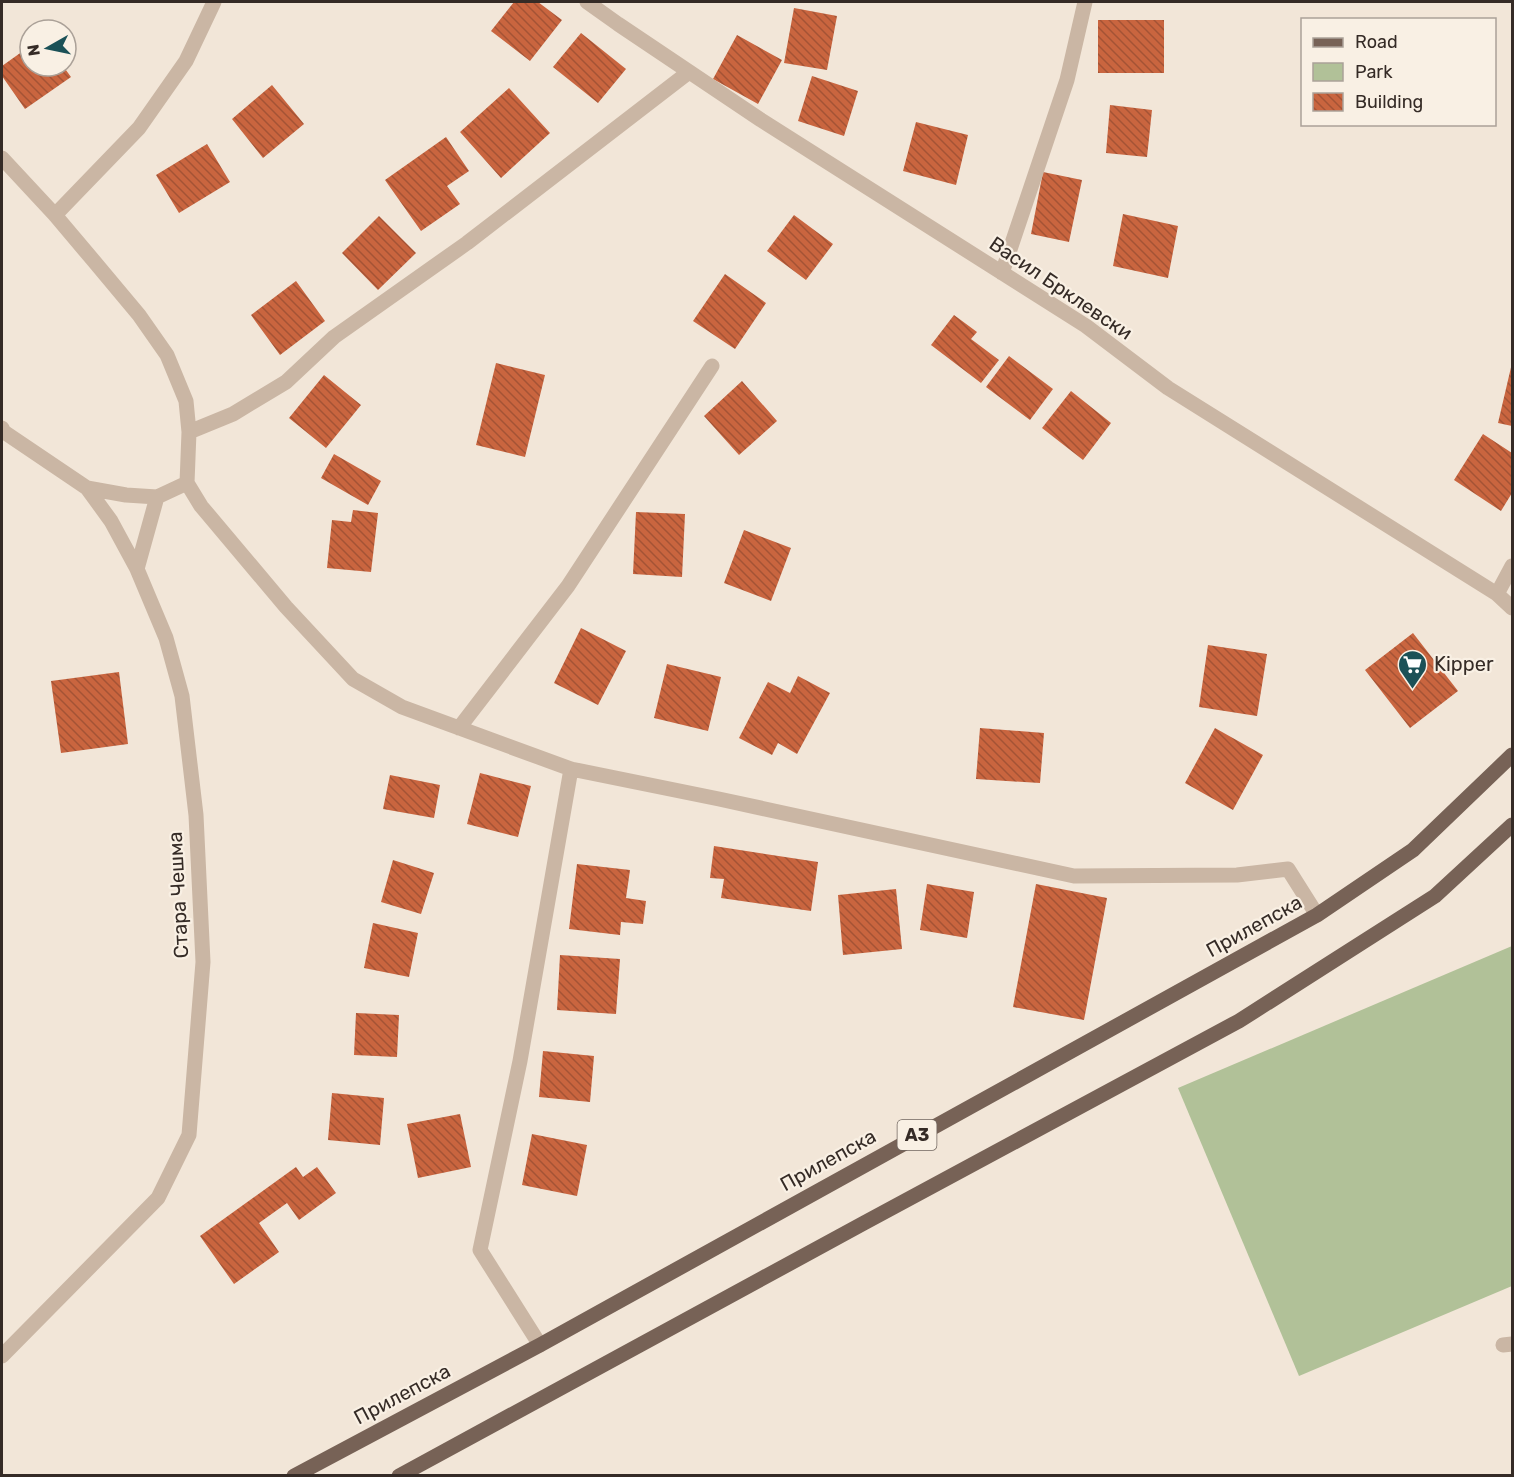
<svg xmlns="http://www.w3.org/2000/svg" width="1514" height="1477" viewBox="0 0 1514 1477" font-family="Rubik,sans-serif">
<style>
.green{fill:#b1c198}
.building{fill:url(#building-back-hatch)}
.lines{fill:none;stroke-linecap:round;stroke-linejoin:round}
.minor{stroke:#cab6a4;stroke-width:15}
.major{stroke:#776256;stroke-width:15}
.labels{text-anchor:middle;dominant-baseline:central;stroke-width:4.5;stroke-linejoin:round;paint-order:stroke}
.shield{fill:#f9f0e4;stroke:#70665f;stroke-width:1.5}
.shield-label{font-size:18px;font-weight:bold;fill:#352b26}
.street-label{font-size:20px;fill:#352b26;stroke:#f9f0e4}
.poi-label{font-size:20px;fill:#352b26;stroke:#f9f0e4;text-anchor:start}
</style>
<defs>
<pattern id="building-back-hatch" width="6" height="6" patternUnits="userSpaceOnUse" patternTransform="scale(1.5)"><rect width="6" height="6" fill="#c9653f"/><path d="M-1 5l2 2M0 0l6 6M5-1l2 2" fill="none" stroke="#a45335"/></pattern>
</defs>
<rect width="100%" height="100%" fill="#f2e6d8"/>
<path class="green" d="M1512,946V1286L1299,1376L1178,1088Z"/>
<path class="building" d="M514,2H538L562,20L530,61L491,31Z
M794,8L837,16L827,70L784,63Z
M1098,20H1164V73H1098Z
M581,33L626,69L598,103L553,67Z
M737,35L782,60L758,104L713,79Z
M30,46V66H63L71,77L25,109L2,76V66Z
M812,76L858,91L844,136L798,121Z
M272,85L304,124L263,158L232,119Z
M509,88L550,133L501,178L460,132Z
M1110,105L1152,110L1147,157L1106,153Z
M916,122L968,135L956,185L903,171Z
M446,137L469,171L447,186L460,204L421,231L385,180Z
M207,144L230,182L179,213L156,175Z
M1043,172L1082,180L1069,242L1031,234Z
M1123,214L1178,226L1168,278L1113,266Z
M794,215L833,244L806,280L767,251Z
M379,216L416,253L378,290L342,253Z
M725,274L766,303L735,349L693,321Z
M296,281L325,321L280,355L251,315Z
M954,315L977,332L971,339L999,360L981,383L931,345Z
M1009,356L1053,389L1030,420L986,387Z
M496,363L545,375L525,457L476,445Z
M1512,363V426L1498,423Z
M324,375L361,405L326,448L289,418Z
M742,381L777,421L739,455L704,416Z
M1071,391L1111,423L1083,460L1042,428Z
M1483,434L1512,453V493L1501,511L1454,480Z
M334,454L381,481L368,505L321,478Z
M353,510L378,513L371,572L327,568L332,520L351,522Z
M636,512L685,514L682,577L633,574Z
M744,530L791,548L771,601L724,583Z
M581,628L626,651L598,705L554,683Z
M1413,633L1458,691L1410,728L1365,670Z
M1208,645L1267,654L1257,716L1199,707Z
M667,664L721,677L708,731L654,718Z
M119,672L128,744L61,753L51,681Z
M798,676L830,693L797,754L778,743L772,755L739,738L768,682L790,693Z
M980,728L1044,733L1040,783L976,779Z
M1215,728L1263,755L1233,810L1185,783Z
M480,773L531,786L518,837L467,824Z
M390,775L440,785L434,818L383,809Z
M714,846L818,862L811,911L721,898L724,879L710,878Z
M393,860L434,873L421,914L381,902Z
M577,864L630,870L626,898L646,901L643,924L621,922L620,935L569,929Z
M927,884L974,892L967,938L920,930Z
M1036,884L1107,898L1084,1020L1013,1007Z
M896,889L902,949L843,955L838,895Z
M373,923L418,933L409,977L364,968Z
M560,955L620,959L616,1014L557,1010Z
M356,1013L399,1015L397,1057L354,1055Z
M543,1051L594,1056L590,1102L539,1097Z
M332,1093L384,1098L380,1145L328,1140Z
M460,1114L471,1167L418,1178L407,1124Z
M532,1134L587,1145L577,1196L522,1185Z
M296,1167L303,1177L317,1167L336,1193L299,1220L287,1203L259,1223L279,1252L234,1284L200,1236Z"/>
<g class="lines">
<path class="minor" d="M587,2L618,24L761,120L1086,326L1168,388L1497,594L1512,608
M2,158L55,215L93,260L139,315L167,355L186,401L189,432L187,483L201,506L286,607L353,679L402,707L571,769L719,799L1074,876L1237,875L1288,869L1317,915
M55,215L139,128L186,61L214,2
M1002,273L1067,80L1085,2
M2,428L4,432L87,488L111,521L137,569L166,638L182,696L196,815L203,962L189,1135L158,1198L2,1356
M189,432L233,414L286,382L334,337L467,243L689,72
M87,488L126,495L157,497L187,483
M137,569L157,497
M1497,594L1512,566
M459,728L568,586L712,366
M540,1345L480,1250L520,1061L571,769
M1503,1345L1512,1344"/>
<path class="major" d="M294,1476L540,1345L1317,915L1413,850L1512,755
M399,1476L864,1223L1239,1021L1435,896L1512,825"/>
</g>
<defs>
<symbol id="supermarket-pin" viewBox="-11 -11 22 30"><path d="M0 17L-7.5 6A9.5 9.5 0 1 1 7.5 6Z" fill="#1b5157" stroke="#f9f0e4"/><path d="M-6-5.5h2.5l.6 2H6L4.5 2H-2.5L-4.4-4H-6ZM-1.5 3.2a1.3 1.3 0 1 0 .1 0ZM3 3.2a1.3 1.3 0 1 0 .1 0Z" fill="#fff"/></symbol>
</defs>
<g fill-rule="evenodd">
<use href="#supermarket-pin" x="1396" y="648" width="33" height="45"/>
</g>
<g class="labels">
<rect class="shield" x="897.5" y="1120" width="39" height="30" rx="4.5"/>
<g class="shield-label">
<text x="917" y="1135">A3</text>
</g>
<g class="street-label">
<text transform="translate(1061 288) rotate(34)">Васил Брклевски</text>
<text transform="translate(178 895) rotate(-93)">Стара Чешма</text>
<text transform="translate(1254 926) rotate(-29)">Прилепска</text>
<text transform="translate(828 1160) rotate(-29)">Прилепска</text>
<text transform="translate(402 1394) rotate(-28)">Прилепска</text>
</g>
<g class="poi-label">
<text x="1434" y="664">Kipper</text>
</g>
</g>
<rect width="1514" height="1477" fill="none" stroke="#352b26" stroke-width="6"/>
<rect x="1301" y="18" width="195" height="108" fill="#f9f0e4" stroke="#aba198" stroke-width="1.5"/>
<rect x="1313" y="38" width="30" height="9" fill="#776256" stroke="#aba198" stroke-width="1.5"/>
<text x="1355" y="48" font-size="18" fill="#352b26">Road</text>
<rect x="1313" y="63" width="30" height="18" fill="#b1c198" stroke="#aba198" stroke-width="1.5"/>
<text x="1355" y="78" font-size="18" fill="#352b26">Park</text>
<rect x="1313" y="93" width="30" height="18" fill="url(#building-back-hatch)" stroke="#aba198" stroke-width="1.5"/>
<text x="1355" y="108" font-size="18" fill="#352b26">Building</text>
<g transform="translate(48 48) rotate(261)"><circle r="28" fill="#f9f0e4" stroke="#aba198" stroke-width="1.5"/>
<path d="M0-4.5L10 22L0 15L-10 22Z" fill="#1b5157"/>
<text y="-9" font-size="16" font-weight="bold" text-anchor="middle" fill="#352b26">N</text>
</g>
</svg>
